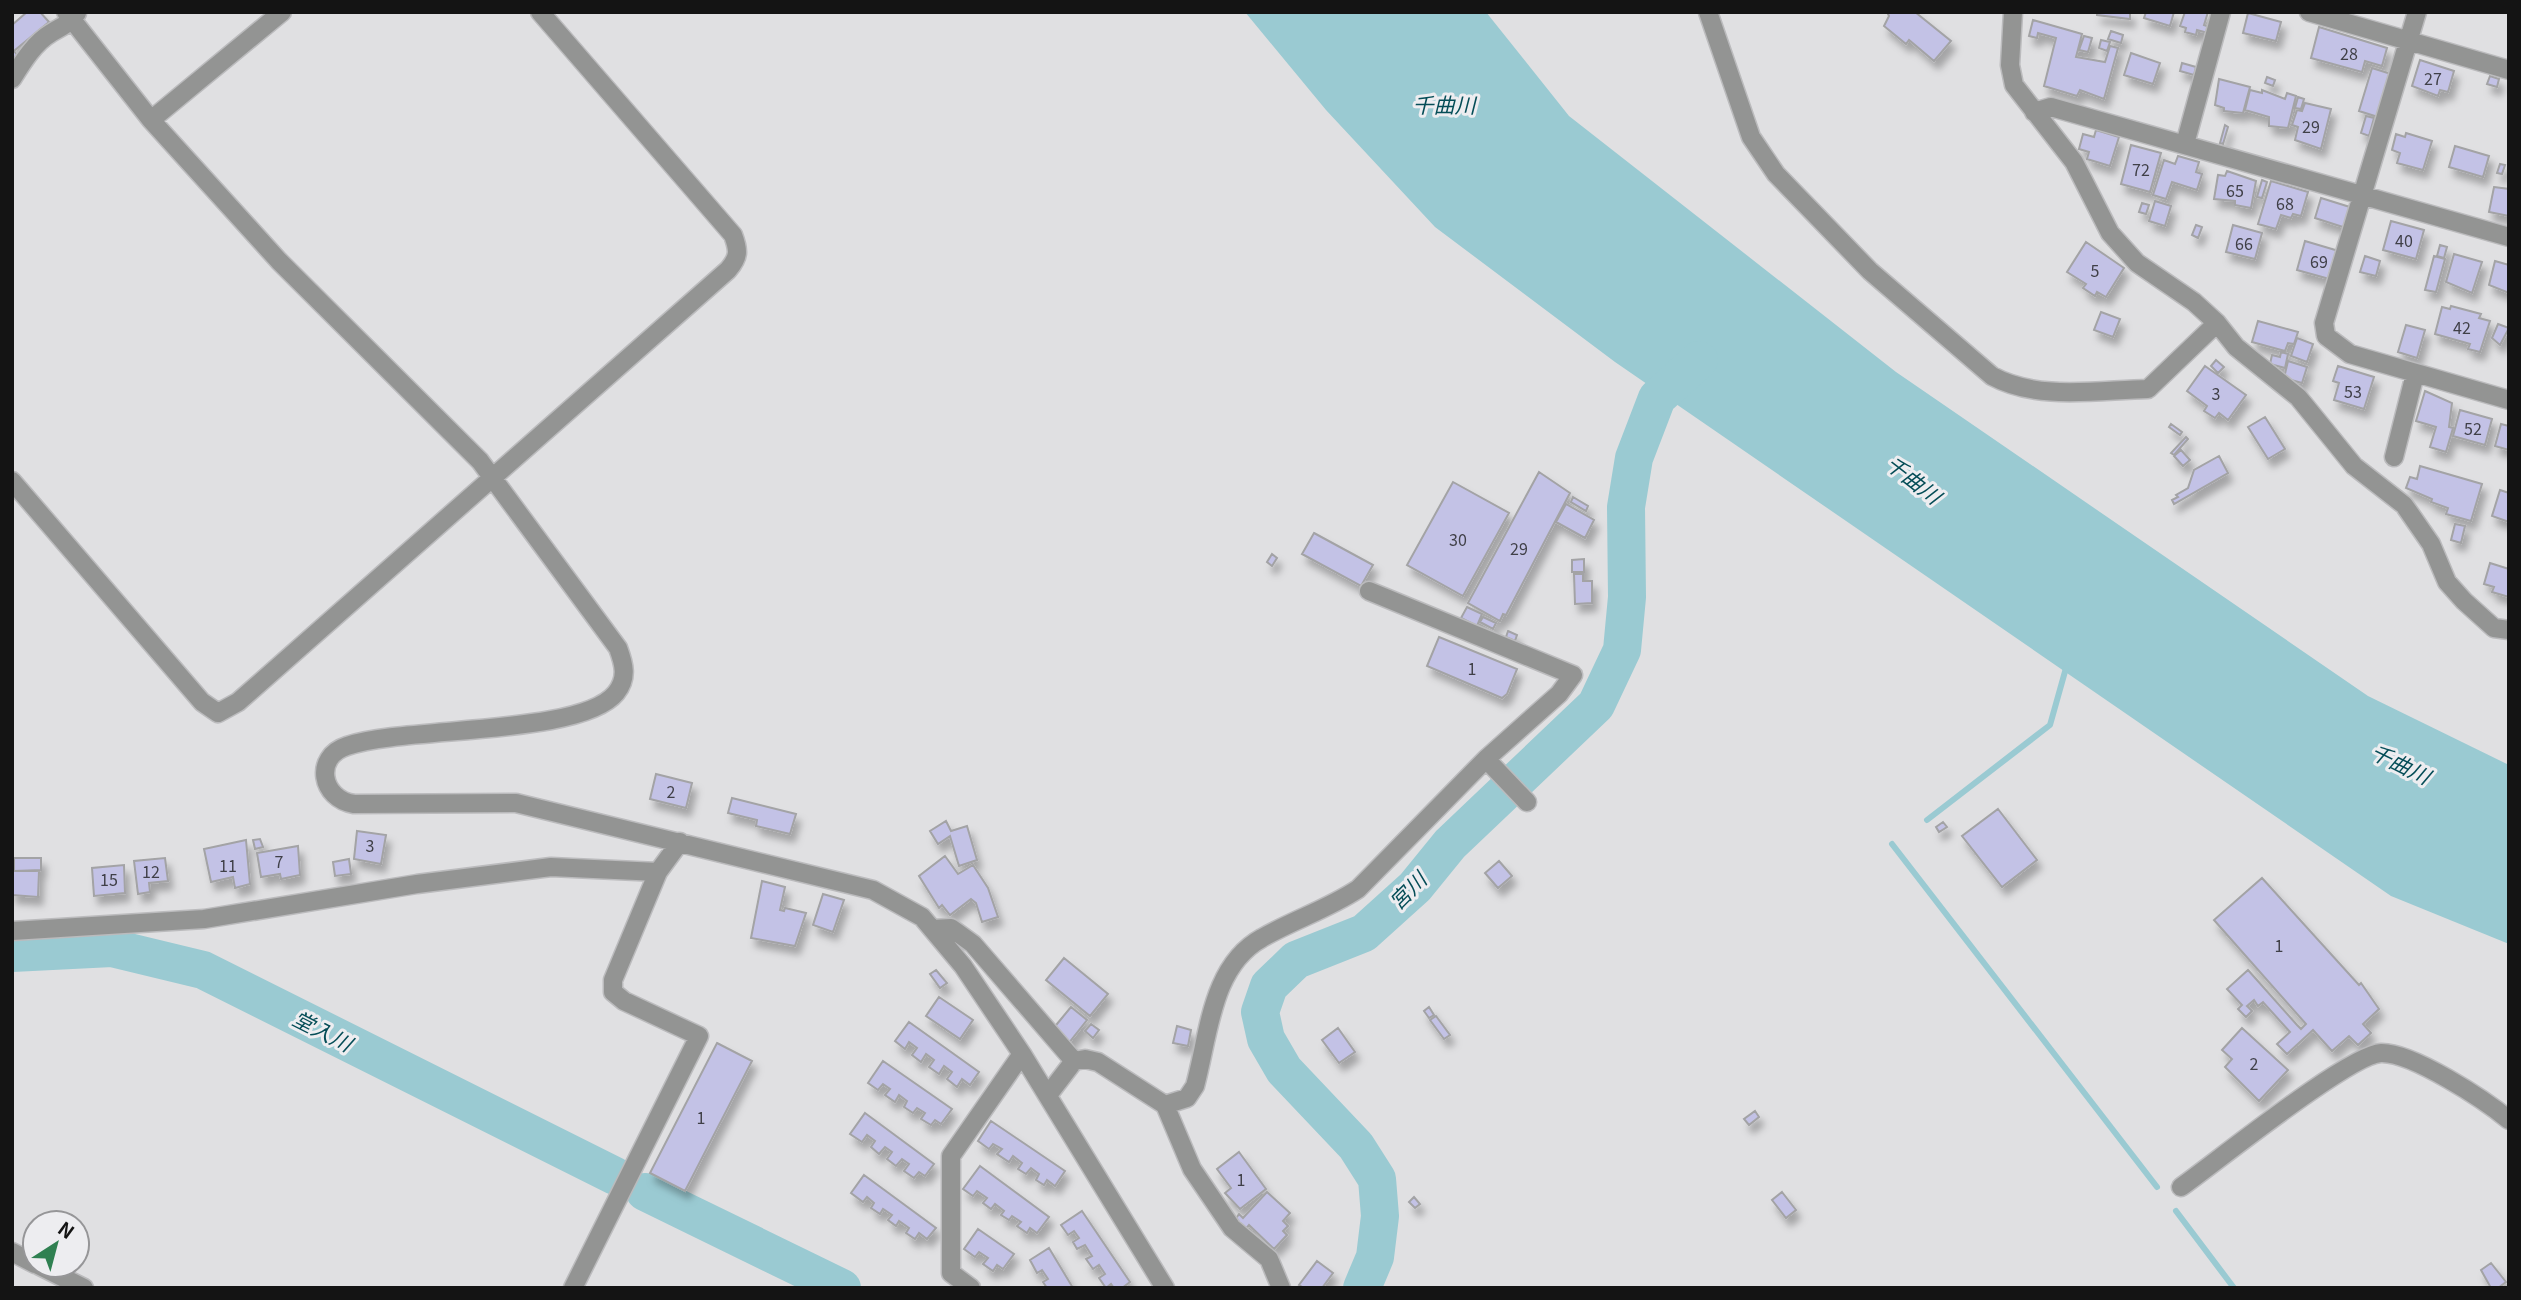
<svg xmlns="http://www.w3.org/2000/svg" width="2521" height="1300" viewBox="0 0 2521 1300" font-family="Georgia,'Noto Sans JP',serif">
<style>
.water{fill:#9acad2}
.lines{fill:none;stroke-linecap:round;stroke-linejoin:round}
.stream{stroke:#9acad2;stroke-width:6}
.river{stroke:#9acad2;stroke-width:38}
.building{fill:#c3c2e6;stroke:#a3a3a5;stroke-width:2;filter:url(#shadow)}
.minor-casing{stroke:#bbbbbd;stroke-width:21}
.minor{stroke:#939493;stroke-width:18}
.labels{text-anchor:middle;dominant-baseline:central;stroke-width:6;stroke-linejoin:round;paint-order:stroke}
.number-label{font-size:16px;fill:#404048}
.water-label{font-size:21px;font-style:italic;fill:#054d57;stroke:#ededf0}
</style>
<defs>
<filter id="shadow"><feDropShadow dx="4.5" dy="8" stdDeviation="3.5" flood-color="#0004"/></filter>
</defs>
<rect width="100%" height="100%" fill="#e0e0e2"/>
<path class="water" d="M1245,12H1486L1569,116L1896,372L2368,696L2509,765V944L2391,896L1615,362L1435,227L1326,110Z"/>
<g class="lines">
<path class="stream" d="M1927,820L2050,725L2066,668
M1892,844L2157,1187
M2176,1211L2234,1288"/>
<path class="river" d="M12,953L112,948L203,970L615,1176
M645,1192L842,1288
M1362,1288L1375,1257L1380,1216L1377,1179L1356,1146L1284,1070L1266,1039L1260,1012L1269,986L1296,960L1364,933L1415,887L1450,844L1596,705L1622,650L1627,597L1626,507L1634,458L1657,398L1699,360"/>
</g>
<path class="building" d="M27,12H40L49,22L14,51L18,56L12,61V25Z
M1887,12H1915L1951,41L1934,61L1909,40L1906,44L1884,26L1889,16Z
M2097,12H2130V19L2097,15Z
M2146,12H2174L2170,26L2144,18Z
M2185,12H2208L2204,25L2210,27L2208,33L2197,30L2196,35L2185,32L2186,28L2180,26Z
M2248,13L2281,22L2276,41L2243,33Z
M2033,20L2082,34L2076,57L2105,62L2110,46L2118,48L2104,99L2080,90L2077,96L2044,86L2056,38L2038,33L2037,38L2029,36Z
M2319,27L2387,48L2382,66L2365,61L2362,72L2311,58Z
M2111,31L2123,35L2121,43L2108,39Z
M2084,36L2092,38L2088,52L2079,50Z
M2101,40L2110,42L2107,51L2099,48Z
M2131,53L2160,63L2153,84L2124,75Z
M2420,60L2454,71L2448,92L2440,90L2438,96L2412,86Z
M2182,63L2196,67L2194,75L2180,71Z
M2372,68L2391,74L2378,117L2359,111Z
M2490,76L2499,79L2497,87L2487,84Z
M2267,77L2275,80L2273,86L2265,83Z
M2219,79L2250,87L2243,113L2224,111V108L2215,105Z
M2250,90L2262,93V90L2285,99L2287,93L2296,96L2288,128L2269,126V117L2245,110Z
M2298,97L2304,99L2301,109L2295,108Z
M2305,103L2331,109L2321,149L2295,140L2298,127L2292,125L2297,110L2302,111Z
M2366,116L2374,118L2369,136L2361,133Z
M2225,125L2228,127L2223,144L2220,143Z
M2096,130L2119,137L2110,166L2087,159L2089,152L2079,149L2083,134L2094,137Z
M2406,133L2432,141L2423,170L2397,163L2400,153L2392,150L2396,134L2405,137Z
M2131,145L2161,153L2150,192L2121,184Z
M2455,146L2489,156L2483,177L2449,167Z
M2178,156L2199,162L2196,172L2202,174L2197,190L2172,182L2166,199L2153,195L2164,160L2175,164Z
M2500,164L2505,165L2502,174L2497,173Z
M2227,171L2256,181L2251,208L2235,205V201L2214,199L2218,175L2225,176Z
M2262,180L2267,182L2262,198L2257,197Z
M2271,181L2308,192L2301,216L2293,214L2291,218L2281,215L2276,229L2258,224Z
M2494,187L2509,189V216L2489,212Z
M2321,198L2353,208L2346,228L2315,218Z
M2155,201L2171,206L2165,226L2149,221Z
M2142,203L2149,205L2146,214L2139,212Z
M2391,221L2424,230L2416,259L2383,250Z
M2196,225L2202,227L2198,238L2192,235Z
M2233,225L2262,233L2255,259L2226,252Z
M2305,241L2342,252L2333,280L2297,270Z
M2086,242L2124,268L2106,297L2097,292L2095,296L2083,288L2086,284L2067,272Z
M2440,245L2447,247L2444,258L2437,256Z
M2454,254L2482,262L2472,293L2446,282Z
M2365,256L2380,261L2376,276L2360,272Z
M2434,256L2445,259L2436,292L2425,290Z
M2495,261L2509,265V293L2489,285Z
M2451,306L2481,314L2479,318L2490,321L2480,352L2468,349L2470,344L2435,334L2442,307L2450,309Z
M2101,312L2120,319L2113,337L2094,330Z
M2258,321L2298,332L2294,344L2288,343L2285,351L2252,342Z
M2498,324L2509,328L2500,345L2492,338Z
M2406,325L2425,330L2417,358L2398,352Z
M2297,338L2313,344L2307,362L2291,356Z
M2281,352L2288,354L2285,368L2270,364L2272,355L2280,357Z
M2216,360L2224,367L2218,373L2211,366Z
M2288,361L2307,367L2302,383L2284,378Z
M2205,366L2246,395L2228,420L2219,413L2215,418L2204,411L2207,406L2187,391Z
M2338,366L2374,377L2364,409L2334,400L2339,383L2333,381Z
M2425,391L2452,403L2449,427L2453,428L2446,452L2430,447L2436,427L2416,421Z
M2460,410L2492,419L2485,445L2453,436Z
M2265,417L2285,449L2268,459L2248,427Z
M2171,424L2182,432L2180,435L2169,427Z
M2501,424L2509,426V450L2495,446Z
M2186,437L2188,439L2174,455L2171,453Z
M2181,450L2190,460L2183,466L2174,456Z
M2219,456L2228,473L2174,504L2172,500L2178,497L2176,495L2188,488L2194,470Z
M2420,466L2482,484L2471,521L2446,514L2448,508L2431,502L2432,499L2406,488L2410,477L2417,479Z
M1539,472L1570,493L1506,615L1503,614L1500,621L1468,603Z
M1453,482L1509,513L1463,596L1407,565Z
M2500,490L2509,493V522L2492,516Z
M1573,497L1588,506L1586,511L1571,502Z
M1566,504L1594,520L1585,538L1556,522Z
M2455,524L2465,526L2461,543L2451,540Z
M1314,533L1373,565L1361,586L1302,554Z
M1272,554L1277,558L1272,566L1267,562Z
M1584,559V572H1572V560Z
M2490,563L2509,569V597L2492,592L2494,587L2484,584Z
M1574,574H1583V581H1592V603L1575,604Z
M1467,607L1482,614L1477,626L1461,618Z
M1483,617L1496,623L1493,629L1480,622Z
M1508,631L1517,635L1515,641L1506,637Z
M1439,637L1517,669L1507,694L1502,698L1427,666Z
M656,774L692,783L686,808L650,799Z
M732,798L796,814L790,834L756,826L757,820L728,813Z
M1998,809L2037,860L2002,887L1962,836Z
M946,821L951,831L967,826L977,860L959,866L950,836L938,844L930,831Z
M1943,822L1947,827L1939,832L1936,827Z
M357,831L386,835L381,864L354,859Z
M260,839L263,847L255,849L253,840Z
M246,840L250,884L235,888L233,877L211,882L204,849Z
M298,846L300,875L281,879L280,874L261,877L257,853Z
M945,856L958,874L973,865L988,888L998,917L982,922L976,903L971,899L950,915L942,905L939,908L919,876Z
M14,858H41V870L14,871Z
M165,858L168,881L149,883L150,892L138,894L134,861Z
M349,859L351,874L335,876L333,862Z
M1499,861L1512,876L1498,888L1485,873Z
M124,865L125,893L94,896L92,868Z
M12,871H39L38,897L12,895Z
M2262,878L2359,985L2361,983L2379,1009L2363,1024L2371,1033L2358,1045L2349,1036L2332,1051L2313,1030L2287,1054L2277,1044L2290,1032L2263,1002L2258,1006L2254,1000L2247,1006L2252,1011L2246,1017L2238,1009L2242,1005L2227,989L2248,970L2297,1025L2301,1029L2306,1024L2214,920Z
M762,881L785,887L780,910L784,911L785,908L806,913L795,946L751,938Z
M823,894L844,900L833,932L813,925Z
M1064,958L1108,994L1090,1016L1046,980Z
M936,970L947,983L940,988L930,974Z
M939,997L973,1020L960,1039L926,1016Z
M1071,1007L1087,1020L1068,1044L1052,1030Z
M1429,1007L1434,1015L1429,1018L1424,1011Z
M1436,1016L1450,1035L1444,1039L1430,1020Z
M909,1022L979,1072L970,1085L962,1079L957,1087L947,1079L952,1072L944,1066L939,1074L929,1067L934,1060L926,1054L921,1062L912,1055L917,1048L909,1042L905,1049L895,1041Z
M1091,1024L1099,1030L1093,1038L1085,1031Z
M1177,1026L1191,1030L1188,1046L1173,1043Z
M1338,1028L1355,1052L1339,1063L1322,1040Z
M2242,1028L2288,1070L2259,1101L2225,1067L2232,1059L2222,1050Z
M717,1043L752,1061L685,1191L650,1173Z
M883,1061L952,1109L941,1124L935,1120L931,1125L921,1119L925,1113L917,1108L913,1113L904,1107L907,1101L899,1095L895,1102L885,1095L890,1089L883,1084L878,1090L868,1083Z
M1755,1111L1759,1117L1749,1125L1744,1119Z
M865,1113L934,1164L925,1176L919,1172L914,1178L904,1171L909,1164L902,1159L896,1166L887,1159L892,1152L885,1147L879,1154L871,1147L875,1141L867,1135L862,1142L850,1134Z
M991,1121L1065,1171L1055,1186L1047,1180L1044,1185L1036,1180L1039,1174L1031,1168L1026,1174L1018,1169L1022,1163L1013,1156L1009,1162L997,1154L1002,1149L993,1144L989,1149L978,1141Z
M1239,1152L1266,1189L1240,1209L1225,1193L1231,1188L1217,1169Z
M980,1166L1049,1217L1037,1233L1030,1228L1027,1233L1017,1226L1021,1222L1012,1216L1009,1220L1001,1215L1004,1211L995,1204L991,1209L983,1203L987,1198L977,1191L973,1196L963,1189Z
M864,1175L936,1228L927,1239L919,1233L915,1239L906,1233L909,1228L899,1221L896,1226L888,1220L892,1215L883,1209L880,1214L871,1208L874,1203L867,1197L863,1202L851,1193Z
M1267,1192L1290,1213L1283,1221L1288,1226L1283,1231L1287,1235L1274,1249L1249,1225L1244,1231L1233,1223L1239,1214L1243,1218Z
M1782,1192L1796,1210L1786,1218L1772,1200Z
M1414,1197L1420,1204L1415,1208L1409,1202Z
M1082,1211L1130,1282L1122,1288H1114L1111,1284L1106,1288L1099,1278L1105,1274L1099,1265L1093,1269L1086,1259L1092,1256L1085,1245L1077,1249L1073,1242L1079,1238L1074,1231L1068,1235L1061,1225Z
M978,1229L1014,1254L1003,1269L997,1265L993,1271L983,1264L988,1258L979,1252L975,1257L964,1249Z
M1049,1248L1073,1288H1047L1043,1282L1048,1279L1042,1270L1037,1273L1030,1260Z
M1317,1261L1333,1273L1322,1288H1304L1299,1285Z
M2491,1263L2506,1282L2498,1288H2491L2481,1270Z"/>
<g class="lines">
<defs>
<path id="minor" d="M66,12L151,120L279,261L480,461L618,648C624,664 628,678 616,693C581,736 405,726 347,746C313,757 321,799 354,804L516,803L873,890L922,917L963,966L1022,1054L1165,1288
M1708,12L1751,137L1776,174L1870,271L1992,376C2038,401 2097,390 2148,389L2217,323
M2013,12L2010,65L2014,85L2074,162L2110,233L2137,263L2194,302L2217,323L2236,347L2298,397L2354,466L2404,505L2431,544L2447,582L2464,601L2494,628L2509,630
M2309,12L2509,70
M2417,12L2324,323L2326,336L2350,354L2509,400
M12,79C22,63 34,43 51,33C62,26 70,24 77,13
M2034,112L2051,107L2509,237
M151,120L282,12
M2185,144L2221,12
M2394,457L2415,374
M12,481L202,702L218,713L238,702L728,270C739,257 739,251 733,235L540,12
M1486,759L1527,802
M933,929L951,928L973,944L1074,1061L1085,1059L1098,1062L1165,1105L1187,1098L1195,1086C1209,1035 1211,966 1262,938C1293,920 1328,909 1358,889L1486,759L1559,694L1573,675L1369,591
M12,931L204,919L417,884L551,867L658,872
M1048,1095L1074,1061
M1165,1105L1192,1169L1232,1228L1269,1259L1281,1288
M2181,1187C2215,1163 2350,1054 2381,1053C2412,1052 2485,1100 2509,1120
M12,1252L35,1264
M38,1265L84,1288
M573,1288L699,1036L624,1001L613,992V980L658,872L680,842
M971,1288L951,1273V1156L1022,1054"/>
</defs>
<use href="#minor" class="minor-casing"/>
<use href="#minor" class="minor"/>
</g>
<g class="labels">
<g class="number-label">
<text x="2349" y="53">28</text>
<text x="2433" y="78">27</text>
<text x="2311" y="126">29</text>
<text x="2141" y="169">72</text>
<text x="2235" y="190">65</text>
<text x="2285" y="203">68</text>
<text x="2404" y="240">40</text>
<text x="2244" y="243">66</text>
<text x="2319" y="261">69</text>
<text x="2095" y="270">5</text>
<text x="2462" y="327">42</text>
<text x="2353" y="391">53</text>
<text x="2216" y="393">3</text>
<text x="2473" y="428">52</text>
<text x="1458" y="539">30</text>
<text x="1519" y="548">29</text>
<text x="1472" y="668">1</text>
<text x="671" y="791">2</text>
<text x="370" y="845">3</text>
<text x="279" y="861">7</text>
<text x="228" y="865">11</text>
<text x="151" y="871">12</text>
<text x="109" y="879">15</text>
<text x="2279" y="945">1</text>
<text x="2254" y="1063">2</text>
<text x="701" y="1117">1</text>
<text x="1241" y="1179">1</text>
</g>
<g class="water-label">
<text x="1444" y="104">千曲川</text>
<text transform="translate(1914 479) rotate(38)">千曲川</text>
<text transform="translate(2401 763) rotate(26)">千曲川</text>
<text transform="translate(1407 890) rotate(-45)">宮川</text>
<text transform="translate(323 1030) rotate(27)">堂入川</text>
</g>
</g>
<rect width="2521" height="1300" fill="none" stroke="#141414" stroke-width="28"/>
<g transform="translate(56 1244) rotate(36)"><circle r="33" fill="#ededf0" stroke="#969698" stroke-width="2"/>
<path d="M0-5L12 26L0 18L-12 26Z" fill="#2f8051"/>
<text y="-10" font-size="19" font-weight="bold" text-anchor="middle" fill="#141414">N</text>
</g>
</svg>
